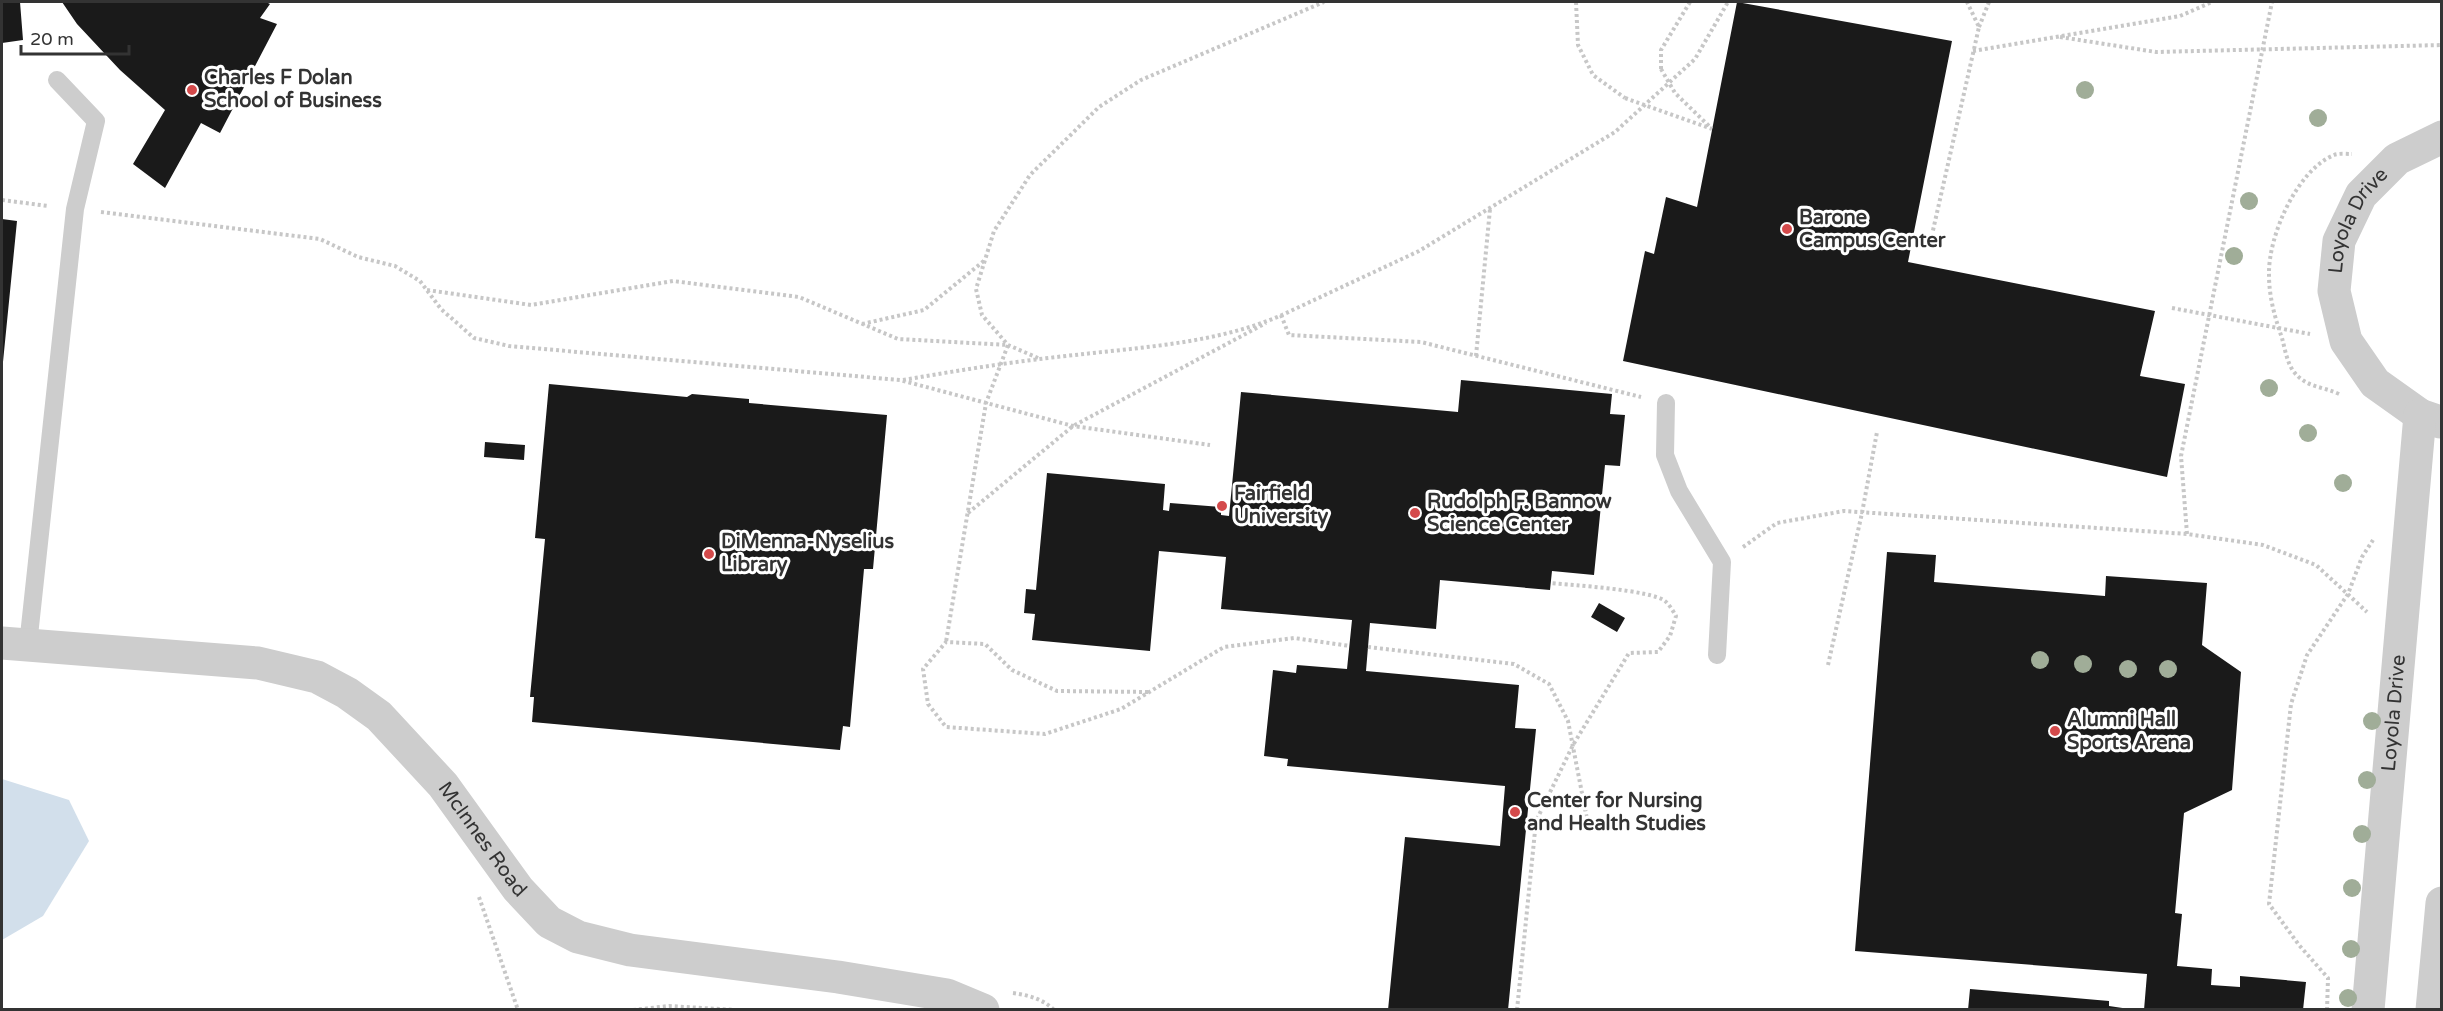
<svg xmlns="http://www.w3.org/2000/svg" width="2443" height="1011" viewBox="0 0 2443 1011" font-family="'Varela Round',sans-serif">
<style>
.water{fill:#d2dfeb}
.building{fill:#1a1a1a}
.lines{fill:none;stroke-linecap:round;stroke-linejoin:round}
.path{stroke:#c7c7c7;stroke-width:4;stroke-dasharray:3 3;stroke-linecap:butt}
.service{stroke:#cdcdcd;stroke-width:18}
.minor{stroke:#cdcdcd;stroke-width:33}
.path-bridge{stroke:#c7c7c7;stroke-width:4;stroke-dasharray:3 3;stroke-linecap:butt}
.tree{fill:#a0ad98}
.poi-dot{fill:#d44a4b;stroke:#fff;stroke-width:2}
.labels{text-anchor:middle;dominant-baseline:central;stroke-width:6;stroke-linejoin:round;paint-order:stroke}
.poi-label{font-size:20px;font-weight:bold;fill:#333;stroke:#fff;text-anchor:start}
.street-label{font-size:20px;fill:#333;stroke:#fff}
</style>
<rect width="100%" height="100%" fill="#fff"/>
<path class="water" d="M2,779L69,800L89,841L43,916L2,940Z"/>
<path class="building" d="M2,2H20L23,40L2,43Z
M62,2H266L270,4L260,18L277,24L220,133L201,123L165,188L133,164L165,110L120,70L77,24Z
M1737,2L1952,41L1908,262L2155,311L2140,376L2185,384L2167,477L1623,361L1645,251L1654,254L1666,197L1697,207Z
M2,219L17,221L3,362H2Z
M1461,380L1612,394L1610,414L1625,415L1620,466L1605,465L1594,575L1552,571L1550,590L1440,580L1436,629L1370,623L1366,671L1519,685L1515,728L1536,729L1508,1010H1388L1405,837L1500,846L1505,786L1287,766L1288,759L1264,756L1273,670L1296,673L1297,665L1347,669L1352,620L1221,609L1226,557L1159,551L1150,651L1032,640L1035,614L1024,613L1026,589L1036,590L1047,473L1165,484L1163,510L1169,511L1170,503L1221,507V515L1229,516L1241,392L1458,412Z
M549,384L687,397L692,394L749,399V403L887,415L873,569H864L850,727L843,726L840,750L532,722L534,697H530L545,539L535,538Z
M485,442L525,445L524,460L484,457Z
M1887,552L1936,555L1934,582L2105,596L2106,576L2207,583L2202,645L2241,672L2232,790L2184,813L2175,913L2182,914L2177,966L2212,969L2211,985L2240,987V976L2306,982L2303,1010H2144L2147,974L1855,951Z
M1599,603L1625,618L1617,632L1591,617Z
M1970,989L2109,1001V1006L2136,1010H1968Z"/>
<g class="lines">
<path class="path" d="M1576,2L1578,45L1593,75L1625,98
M1979,27L1989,2
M2060,37L2156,52L2442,45
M1973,51L2180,16L2212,2
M1661,69V50L1690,2
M2,200L48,206
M101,212L320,239L358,257L395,266L420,281L441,309L474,338L509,346L900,380L1073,426L1210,445
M1929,248L1979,27L1967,2
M427,290L531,305L673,281L799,297L898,339L1008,345L986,403L946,642
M2172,308L2310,334
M1281,315L1289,335L1421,342L1641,397
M862,324L924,310L985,260
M1476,356L1490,209
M1038,358L1008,345L982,315L976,289L994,231L1030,175L1099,107L1141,80L1324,2
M903,380C960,370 1017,361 1075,355C1144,347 1218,343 1282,315L1419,251L1615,132L1695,59L1728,2
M2339,394C2322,386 2307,388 2294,372C2287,363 2285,349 2282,338C2275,318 2269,297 2269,275C2268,236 2297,170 2334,155C2339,153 2347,154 2352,154
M968,513L1073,426L1266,323
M2187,534L2181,456L2272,2
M1743,547L1777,523L1844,511L2187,534L2263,545L2316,565L2367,612
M1368,647L1514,664L1549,684L1568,721L1587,819
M1828,665L1862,513L1877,432
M1148,692L1057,691L1012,670L985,644L946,642L923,669L928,704L946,727L1045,734L1121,709L1224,647L1294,638L1350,646
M479,897L518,1010
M1013,993C1028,995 1043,999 1054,1010
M633,1010L669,1006L736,1010
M1517,1010L1536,821L1573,745L1629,653L1658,652L1670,636L1676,616C1673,611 1669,604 1665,601C1651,590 1572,585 1550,583
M2327,1010L2328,978L2299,945L2269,904L2291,704L2307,655L2348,594L2362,557L2373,540"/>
<path class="service" d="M1666,403L1665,455L1679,491L1722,562L1717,655
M28,645L75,209L96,121L57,80"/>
<g class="minor">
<path id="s1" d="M2440,422L2420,415L2375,383L2346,341L2334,291L2339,241L2361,195L2397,159L2442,137"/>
<path id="s2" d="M2,643L258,663L317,677L347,693L379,716L443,785L518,889L549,922L578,937L630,950L838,977L947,995L983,1010"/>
<path id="s3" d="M2368,1010L2420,415"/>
<path d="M2432,1010L2442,903"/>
</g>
<path class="path-bridge" d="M1661,69L1675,93L1709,126
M1625,98L1712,129"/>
</g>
<g class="tree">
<circle cx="2085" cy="90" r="9"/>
<circle cx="2318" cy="118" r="9"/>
<circle cx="2249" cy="201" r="9"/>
<circle cx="2234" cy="256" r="9"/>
<circle cx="2269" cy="388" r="9"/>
<circle cx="2308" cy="433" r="9"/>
<circle cx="2343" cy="483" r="9"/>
<circle cx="2040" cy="660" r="9"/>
<circle cx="2083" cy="664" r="9"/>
<circle cx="2128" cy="669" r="9"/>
<circle cx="2168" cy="669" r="9"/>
<circle cx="2372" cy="721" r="9"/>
<circle cx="2367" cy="780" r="9"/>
<circle cx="2362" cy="834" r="9"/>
<circle cx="2352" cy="888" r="9"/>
<circle cx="2351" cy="949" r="9"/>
<circle cx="2348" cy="998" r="9"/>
</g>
<g class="poi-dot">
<circle cx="192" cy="90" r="6"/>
<circle cx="1787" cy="229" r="6"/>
<circle cx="1222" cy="506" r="6"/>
<circle cx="1415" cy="513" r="6"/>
<circle cx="709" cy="554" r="6"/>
<circle cx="2055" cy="731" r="6"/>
<circle cx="1515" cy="812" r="6"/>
</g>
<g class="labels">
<g class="poi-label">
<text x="204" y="78">Charles F Dolan<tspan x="204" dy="23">School of Business</tspan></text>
<text x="1799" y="218">Barone<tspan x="1799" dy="23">Campus Center</tspan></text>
<text x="1234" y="494">Fairfield<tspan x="1234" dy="23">University</tspan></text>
<text x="1427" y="502">Rudolph F. Bannow<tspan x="1427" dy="23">Science Center</tspan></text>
<text x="721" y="542">DiMenna-Nyselius<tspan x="721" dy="23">Library</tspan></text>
<text x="2067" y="720">Alumni Hall<tspan x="2067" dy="23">Sports Arena</tspan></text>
<text x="1527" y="801">Center for Nursing<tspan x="1527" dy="23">and Health Studies</tspan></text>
</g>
<g class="street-label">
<text stroke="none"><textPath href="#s1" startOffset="255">Loyola Drive</textPath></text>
<text stroke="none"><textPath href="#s3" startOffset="298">Loyola Drive</textPath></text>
<text stroke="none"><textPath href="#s2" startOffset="552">McInnes Road</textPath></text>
</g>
</g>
<rect width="2443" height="1011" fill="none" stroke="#333333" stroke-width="6"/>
<path d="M21 45v9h108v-9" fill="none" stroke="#333333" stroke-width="3"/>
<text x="30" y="45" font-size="18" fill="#333333" stroke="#ffffff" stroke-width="4.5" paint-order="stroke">20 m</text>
</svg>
